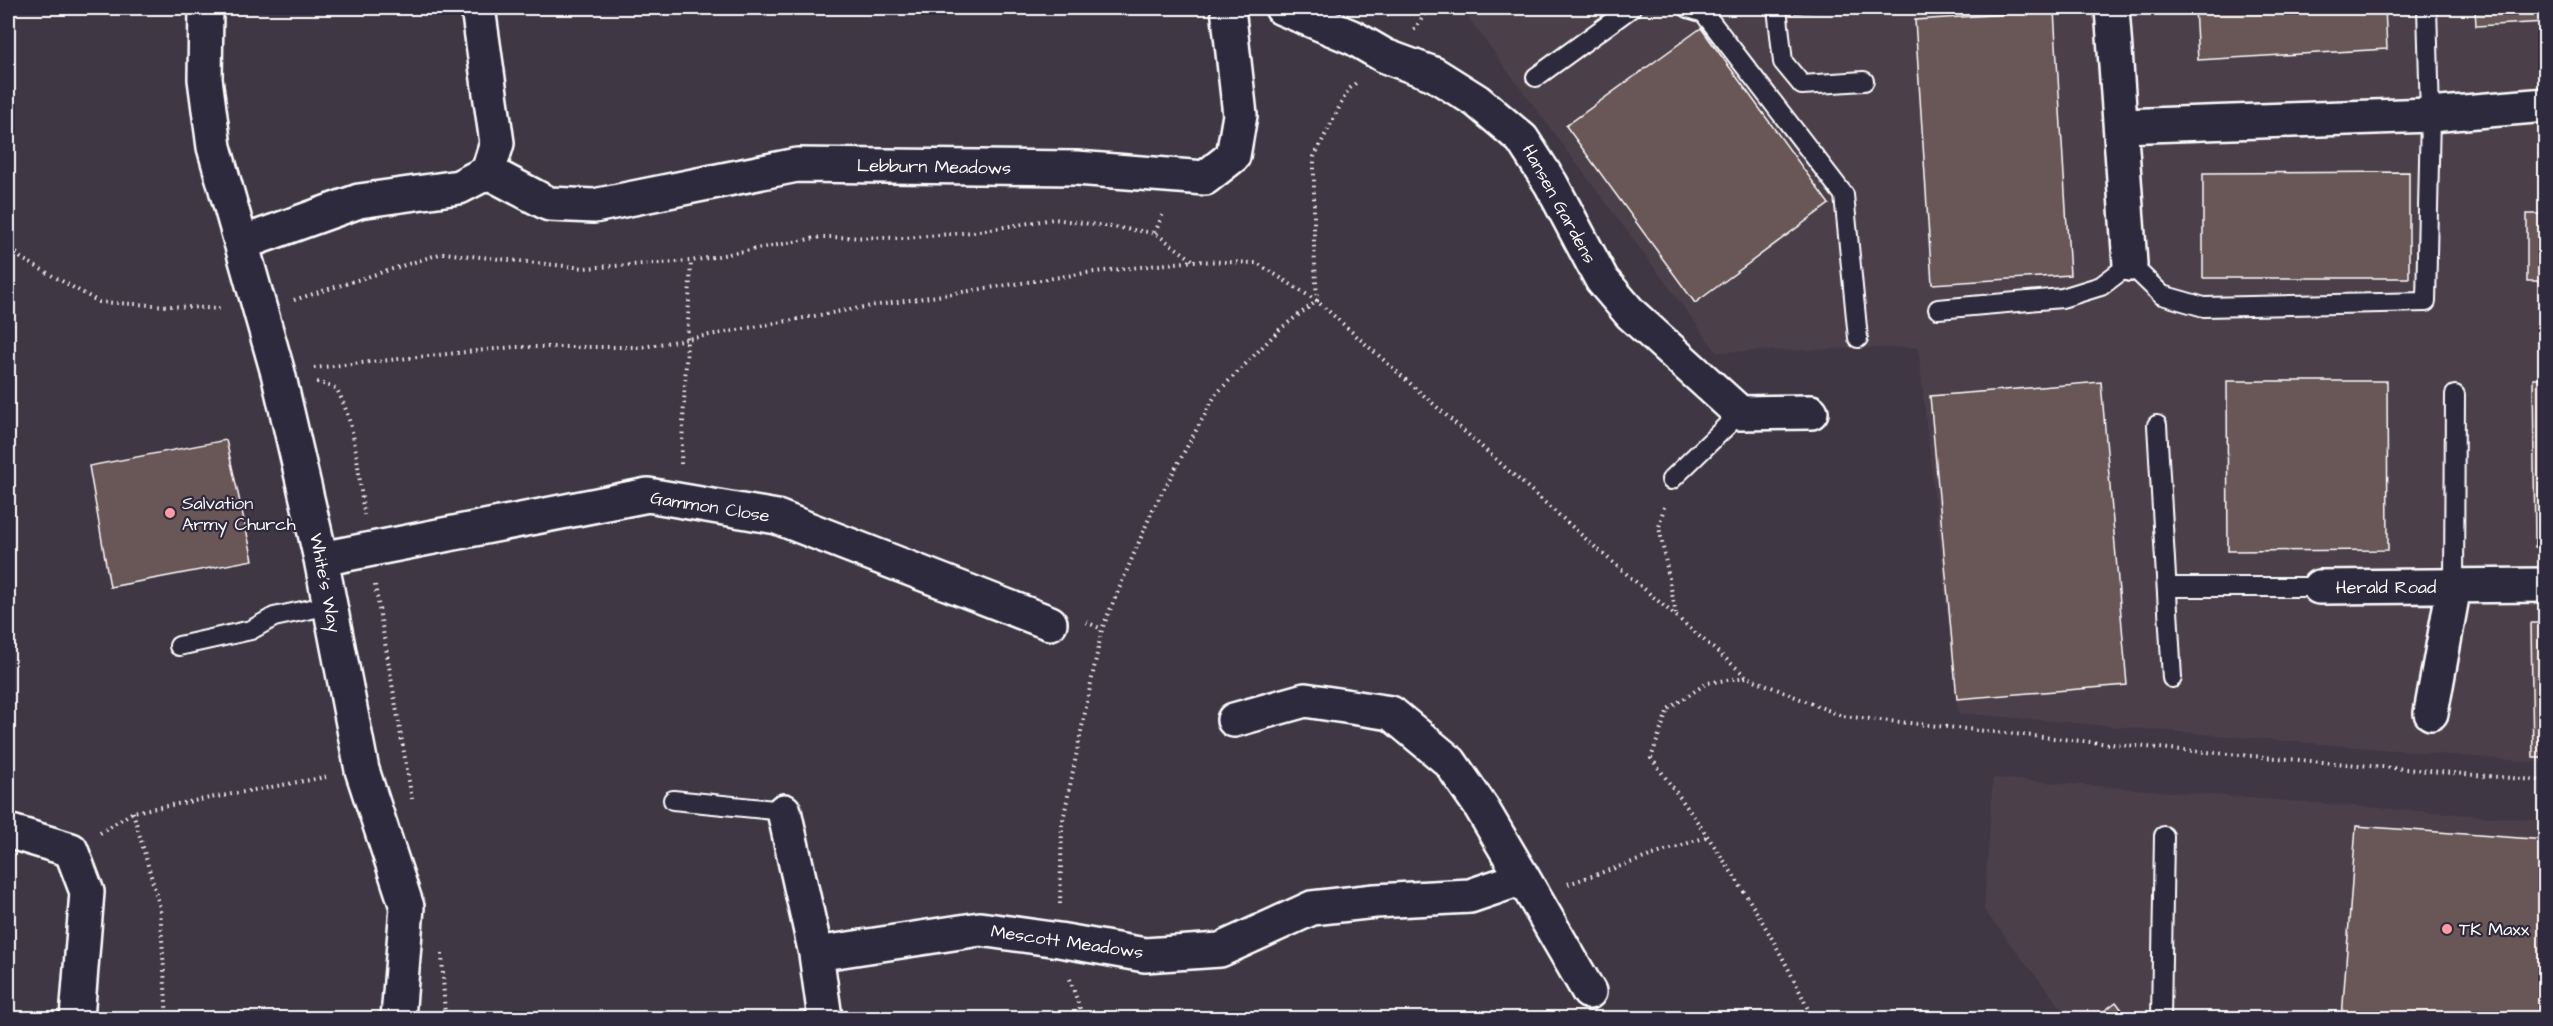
<svg xmlns="http://www.w3.org/2000/svg" width="2553" height="1026" viewBox="0 0 2553 1026" font-family="'Architects Daughter',sans-serif">
<style>
.built{fill:#4c4049}
.building{fill:#695656;stroke:#fff;stroke-width:1.5}
.lines{fill:none;stroke-linecap:round;stroke-linejoin:round}
.service-casing{stroke:#fff;stroke-width:22}
.minor-casing{stroke:#fff;stroke-width:38}
.path{stroke:#fff;stroke-width:4;stroke-dasharray:1.5 4.5;stroke-linecap:butt}
.service{stroke:#2f2a3d;stroke-width:18}
.minor{stroke:#2f2a3d;stroke-width:33}
.poi-dot{fill:#ff9aa2;stroke:#2f2a3d;stroke-width:2}
.labels{text-anchor:middle;dominant-baseline:central;stroke-width:4.5;stroke-linejoin:round;paint-order:stroke}
.street-label{font-size:18px;fill:#fff;stroke:#2f2a3d}
.poi-label{font-size:18px;fill:#fff;stroke:#2f2a3d;text-anchor:start}
</style>
<rect width="100%" height="100%" fill="#403744"/>
<filter id="ink" filterUnits="userSpaceOnUse"><feTurbulence type="fractalNoise" baseFrequency=".0167" numOctaves="2"/><feDisplacementMap in="SourceGraphic" scale="12" xChannelSelector="R" yChannelSelector="G"/><feConvolveMatrix kernelMatrix="1 2 1 2 8 2 1 2 1" color-interpolation-filters="sRGB"/></filter>
<g filter="url(#ink)">
<path class="built" d="M1461,8H2545V763L1958,713L1918,347L1717,352Z
M1993,778L2545,821V1018H2069L1984,910Z"/>
<path class="building" d="M1794,8H1858L1795,13Z
M2195,8H2385L2387,49L2198,60Z
M2475,8H2546V22L2476,26Z
M2054,11L2070,275L1932,284L1915,20Z
M1701,28L1829,204L1695,303L1566,126Z
M2409,172V278H2203V173Z
M2527,214H2546V281H2527Z
M2533,379H2546V547H2535Z
M2227,381H2387L2388,550L2228,551Z
M2101,382L2127,685L1957,699L1930,396Z
M226,440L253,560L110,587L89,466Z
M2531,623H2546V758H2533Z
M2356,826L2546,840V1018H2342Z
M2116,1002L2128,1018H2095Z"/>
<g class="lines">
<defs>
<path id="service" d="M1688,8L1704,13L1844,195L1858,338
M1777,8L1783,62L1802,85L1864,81
M1536,77L1631,8
M1938,309L2062,298L2101,286L2130,264L2162,295L2204,307L2426,302L2430,115L2427,8
M2157,425L2172,678
M1671,480L1740,413
M2454,586L2455,395
M2169,587H2319
M179,646L251,630L274,617L330,605
M673,800L784,811
M2161,1018L2164,836"/>
<path id="minor" d="M206,8L205,79L214,147L278,373L321,559L362,770L407,907L398,1018
M1282,8L1354,38L1385,56L1434,74L1477,101L1522,139L1551,184L1602,280L1631,314L1740,413L1811,412
M2112,8L2130,264
M2121,126L2430,115L2546,105
M488,172L549,204L594,206L797,165L1076,168L1205,178L1233,156L1240,115L1228,8
M242,243L359,201L459,187L488,172L497,143L478,8
M321,559L648,495L777,517L1050,623
M2319,587L2546,585
M2431,713L2454,586
M784,811L816,954L825,1018
M8,831L71,850L87,892L77,1018
M1523,878L1589,992
M816,954L980,929L1059,940L1145,955L1220,950L1312,908L1375,901L1470,896L1523,878L1481,807L1450,762L1391,713L1305,700L1234,720"/>
</defs>
<use href="#service" class="service-casing"/>
<use href="#minor" class="minor-casing"/>
<path class="path" d="M1387,16L1388,8
M1414,30L1429,8
M1155,233L1164,211
M8,244L21,258L99,302L223,309
M294,300L443,253L584,268L691,261L821,237L905,238L973,232L1054,219L1155,233L1194,261
M314,368L514,347H643L859,308L1086,273L1194,261L1257,263L1317,301L1595,547L1747,677L1842,716L2100,743L2546,781
M317,382L336,388C357,425 358,473 364,515
M681,464L691,261
M1664,507L1659,527L1676,614
M375,585L412,799
M1086,622L1102,629
M1746,677L1707,683L1668,709L1651,758C1712,840 1771,925 1812,1018
M133,812L160,908L167,1018
M100,833L133,812L326,777
M1568,884L1709,836
M1060,904L1062,825L1102,629L1153,509L1216,394L1280,329L1317,301L1314,245V157L1348,90L1357,82
M442,954L445,1018
M1070,979L1083,1018"/>
<use href="#service" class="service"/>
<use href="#minor" class="minor"/>
</g>
</g>
<g class="poi-dot">
<circle cx="170" cy="513" r="6"/>
<circle cx="2447" cy="929" r="6"/>
</g>
<g class="labels">
<g class="street-label">
<text transform="translate(934 167) rotate(1)">Lebburn Meadows</text>
<text transform="translate(1559 204) rotate(61)">Hansen Gardens</text>
<text transform="translate(710 507) rotate(9)">Gammon Close</text>
<text transform="translate(325 583) rotate(79)">White's Way</text>
<text x="2386" y="587">Herald Road</text>
<text transform="translate(1067 942) rotate(8)">Mescott Meadows</text>
</g>
<g class="poi-label">
<text x="182" y="503">Salvation<tspan x="182" dy="21">Army Church</tspan></text>
<text x="2459" y="929">TK Maxx</text>
</g>
</g>
<rect width="2553" height="1026" fill="none" stroke="#2f2a3d" stroke-width="30"/>
<rect x="15" y="15" width="2523" height="996" fill="none" stroke="#fff" stroke-width="2" filter="url(#ink)"/>
</svg>
